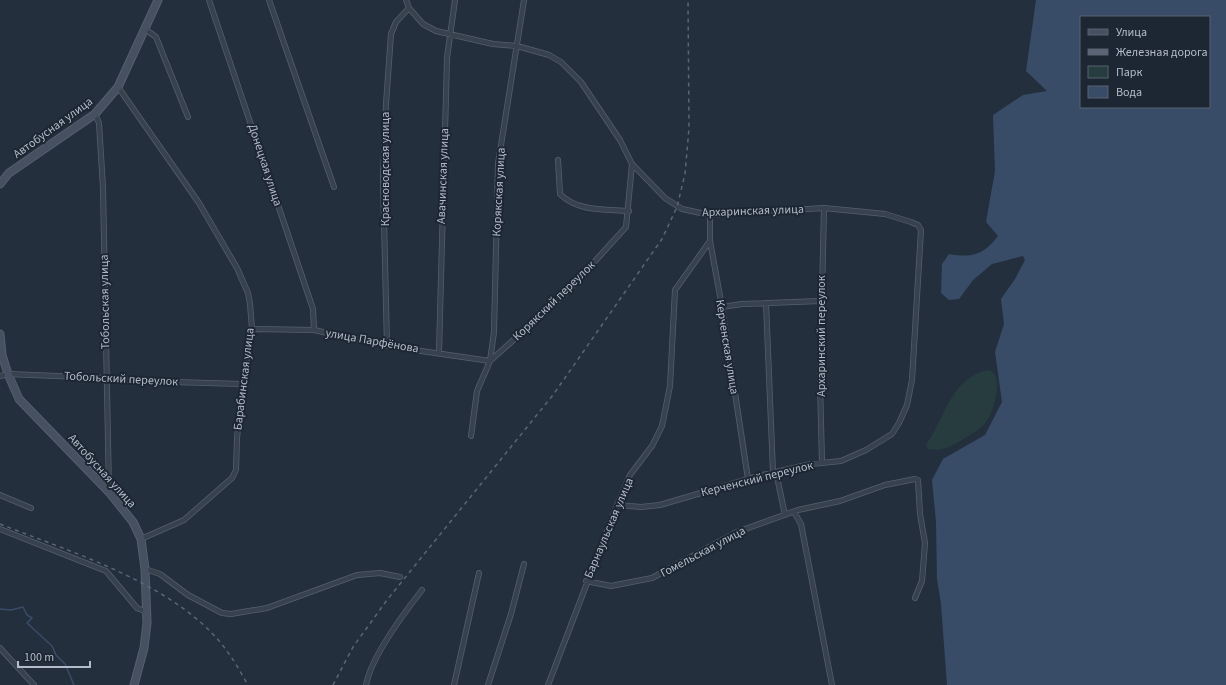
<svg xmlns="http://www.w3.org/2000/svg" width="1226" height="685" viewBox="0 0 1226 685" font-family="'Source Sans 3',sans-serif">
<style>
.green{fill:#263c3f}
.water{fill:#394c67;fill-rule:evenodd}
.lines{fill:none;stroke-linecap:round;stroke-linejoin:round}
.stream{stroke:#394c67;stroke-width:1.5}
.street-casing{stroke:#565f6c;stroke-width:6}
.secondary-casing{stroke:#565f6c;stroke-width:9}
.street{stroke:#38414e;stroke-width:4.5}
.secondary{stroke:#465061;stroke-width:7}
.rail{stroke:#5a6575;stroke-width:1.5;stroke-dasharray:4 4;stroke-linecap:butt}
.labels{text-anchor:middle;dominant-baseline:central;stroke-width:4;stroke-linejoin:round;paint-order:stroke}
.street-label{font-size:12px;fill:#b4bcc9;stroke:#1d2633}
</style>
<rect width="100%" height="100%" fill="#242f3e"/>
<path class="green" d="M990,370C996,373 997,379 997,386C996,401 992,420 978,430C974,433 969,435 965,438C953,446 942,452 928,449L926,445C945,418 952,375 990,370Z"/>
<path class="water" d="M1036,0H1226V685H947L941,604L937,579L936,522L932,480L943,459L985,435L1002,402L995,352L1004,324L1001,299L1015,279L1025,260L1023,256L992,264L973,280L959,299L949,300L941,293L942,264L949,254C971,258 984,255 998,236L986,222L995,171L993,115L1023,95L1047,91L1026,71ZM1081,17H1209V107H1081Z"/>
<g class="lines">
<path class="stream" d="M0,609L11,610L23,607L27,615L32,618L27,623L52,646L56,655L65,664L74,685"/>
<defs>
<path id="street" d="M209,0L313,309L314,330
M269,0L334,187
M409,8L423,24L436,31L493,44L517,46L535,51L549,55L561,62L581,82L620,140L632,164L665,198L682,209L710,215L824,208L885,214L911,222L918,225L921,230L912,380L907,405L899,423L892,434L866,450L841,461L811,464L762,475L660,505L641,507L617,505
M145,29L156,37L188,117
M118,87L199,203L237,268L248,293L250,304L252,329L243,384L237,438L236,470L232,478L184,520L141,539
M95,114L99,123L103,188L109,491
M558,160L560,194C578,212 605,209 629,211
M710,215V241L722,307L748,479
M766,303L773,472
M722,307L742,304L820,301
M252,329L314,330L387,346L490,361L494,332L498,164L524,0
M387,346L383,178L386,104L391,34L396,22L409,8L406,0
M439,352L447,58L455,0
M0,376L8,374L106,378L137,381L243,384
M471,436L477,391L490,361L567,292L626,227L632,164
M822,463L820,382L824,208
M776,472L785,515
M0,495L31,508
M794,512L801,524L832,685
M0,529L106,571L137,608L147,612
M145,569L160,574L188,595L222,613L231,614L267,608L357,575L380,573L400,577
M586,581L611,586L652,578L737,532L798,510L840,501L885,485L915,479L918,480L920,514L925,543L922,581L915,598
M0,648L34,685
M366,685C371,657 404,613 422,590
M454,685L479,573
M488,685L511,614L524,564
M548,685L617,505L630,475L652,446L662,426L670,386L675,290L710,241"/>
<path id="secondary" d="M0,184L9,173L95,114L118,87L158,0
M0,334L2,355L8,374L19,399L109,492L133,522L141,539L145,569L147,623L144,648L134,685"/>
</defs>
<use href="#street" class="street-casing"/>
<use href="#secondary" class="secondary-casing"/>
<use href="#street" class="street"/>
<use href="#secondary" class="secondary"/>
<path class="rail" d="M0,524C73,553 183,586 229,654C236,663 242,675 248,685
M333,685L353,647L387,600L553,395L662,239L677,207L685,174L689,128L688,0"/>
</g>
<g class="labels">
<g class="street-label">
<text transform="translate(53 128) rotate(-36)">Автобусная улица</text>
<text transform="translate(265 165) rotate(72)">Донецкая улица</text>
<text transform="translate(385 169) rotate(-90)">Красноводская улица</text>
<text transform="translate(443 176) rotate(-88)">Авачинская улица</text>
<text transform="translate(499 192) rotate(-87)">Корякская улица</text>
<text transform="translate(753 211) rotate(-2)">Архаринская улица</text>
<text transform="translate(554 301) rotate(-44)">Корякский переулок</text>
<text transform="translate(105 302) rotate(-91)">Тобольская улица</text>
<text transform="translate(821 336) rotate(-90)">Архаринский переулок</text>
<text transform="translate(372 341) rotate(10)">улица Парфёнова</text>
<text transform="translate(727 347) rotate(81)">Керченская улица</text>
<text transform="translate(121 379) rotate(3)">Тобольский переулок</text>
<text transform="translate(244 379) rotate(-83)">Барабинская улица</text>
<text transform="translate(102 471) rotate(48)">Автобусная улица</text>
<text transform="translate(757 479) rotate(-14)">Керченский переулок</text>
<text transform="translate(609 528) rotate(-67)">Барнаульская улица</text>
<text transform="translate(703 552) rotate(-28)">Гомельская улица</text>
</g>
</g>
<rect x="1080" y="16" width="130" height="92" fill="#1d2633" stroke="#59626f"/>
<rect x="1088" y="29" width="20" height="6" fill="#465061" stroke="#59626f"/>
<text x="1116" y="36" font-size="12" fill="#b4bcc9">Улица</text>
<rect x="1088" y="49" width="20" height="6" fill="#5a6575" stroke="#59626f"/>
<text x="1116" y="56" font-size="12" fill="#b4bcc9">Железная дорога</text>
<rect x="1088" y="66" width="20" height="12" fill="#263c3f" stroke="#59626f"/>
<text x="1116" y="76" font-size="12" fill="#b4bcc9">Парк</text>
<rect x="1088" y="86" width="20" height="12" fill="#394c67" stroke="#59626f"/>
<text x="1116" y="96" font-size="12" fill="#b4bcc9">Вода</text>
<path d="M18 661v6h72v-6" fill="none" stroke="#b4bcc9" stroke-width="2"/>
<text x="24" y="661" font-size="12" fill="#b4bcc9" stroke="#1d2633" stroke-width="3" paint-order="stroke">100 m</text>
</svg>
